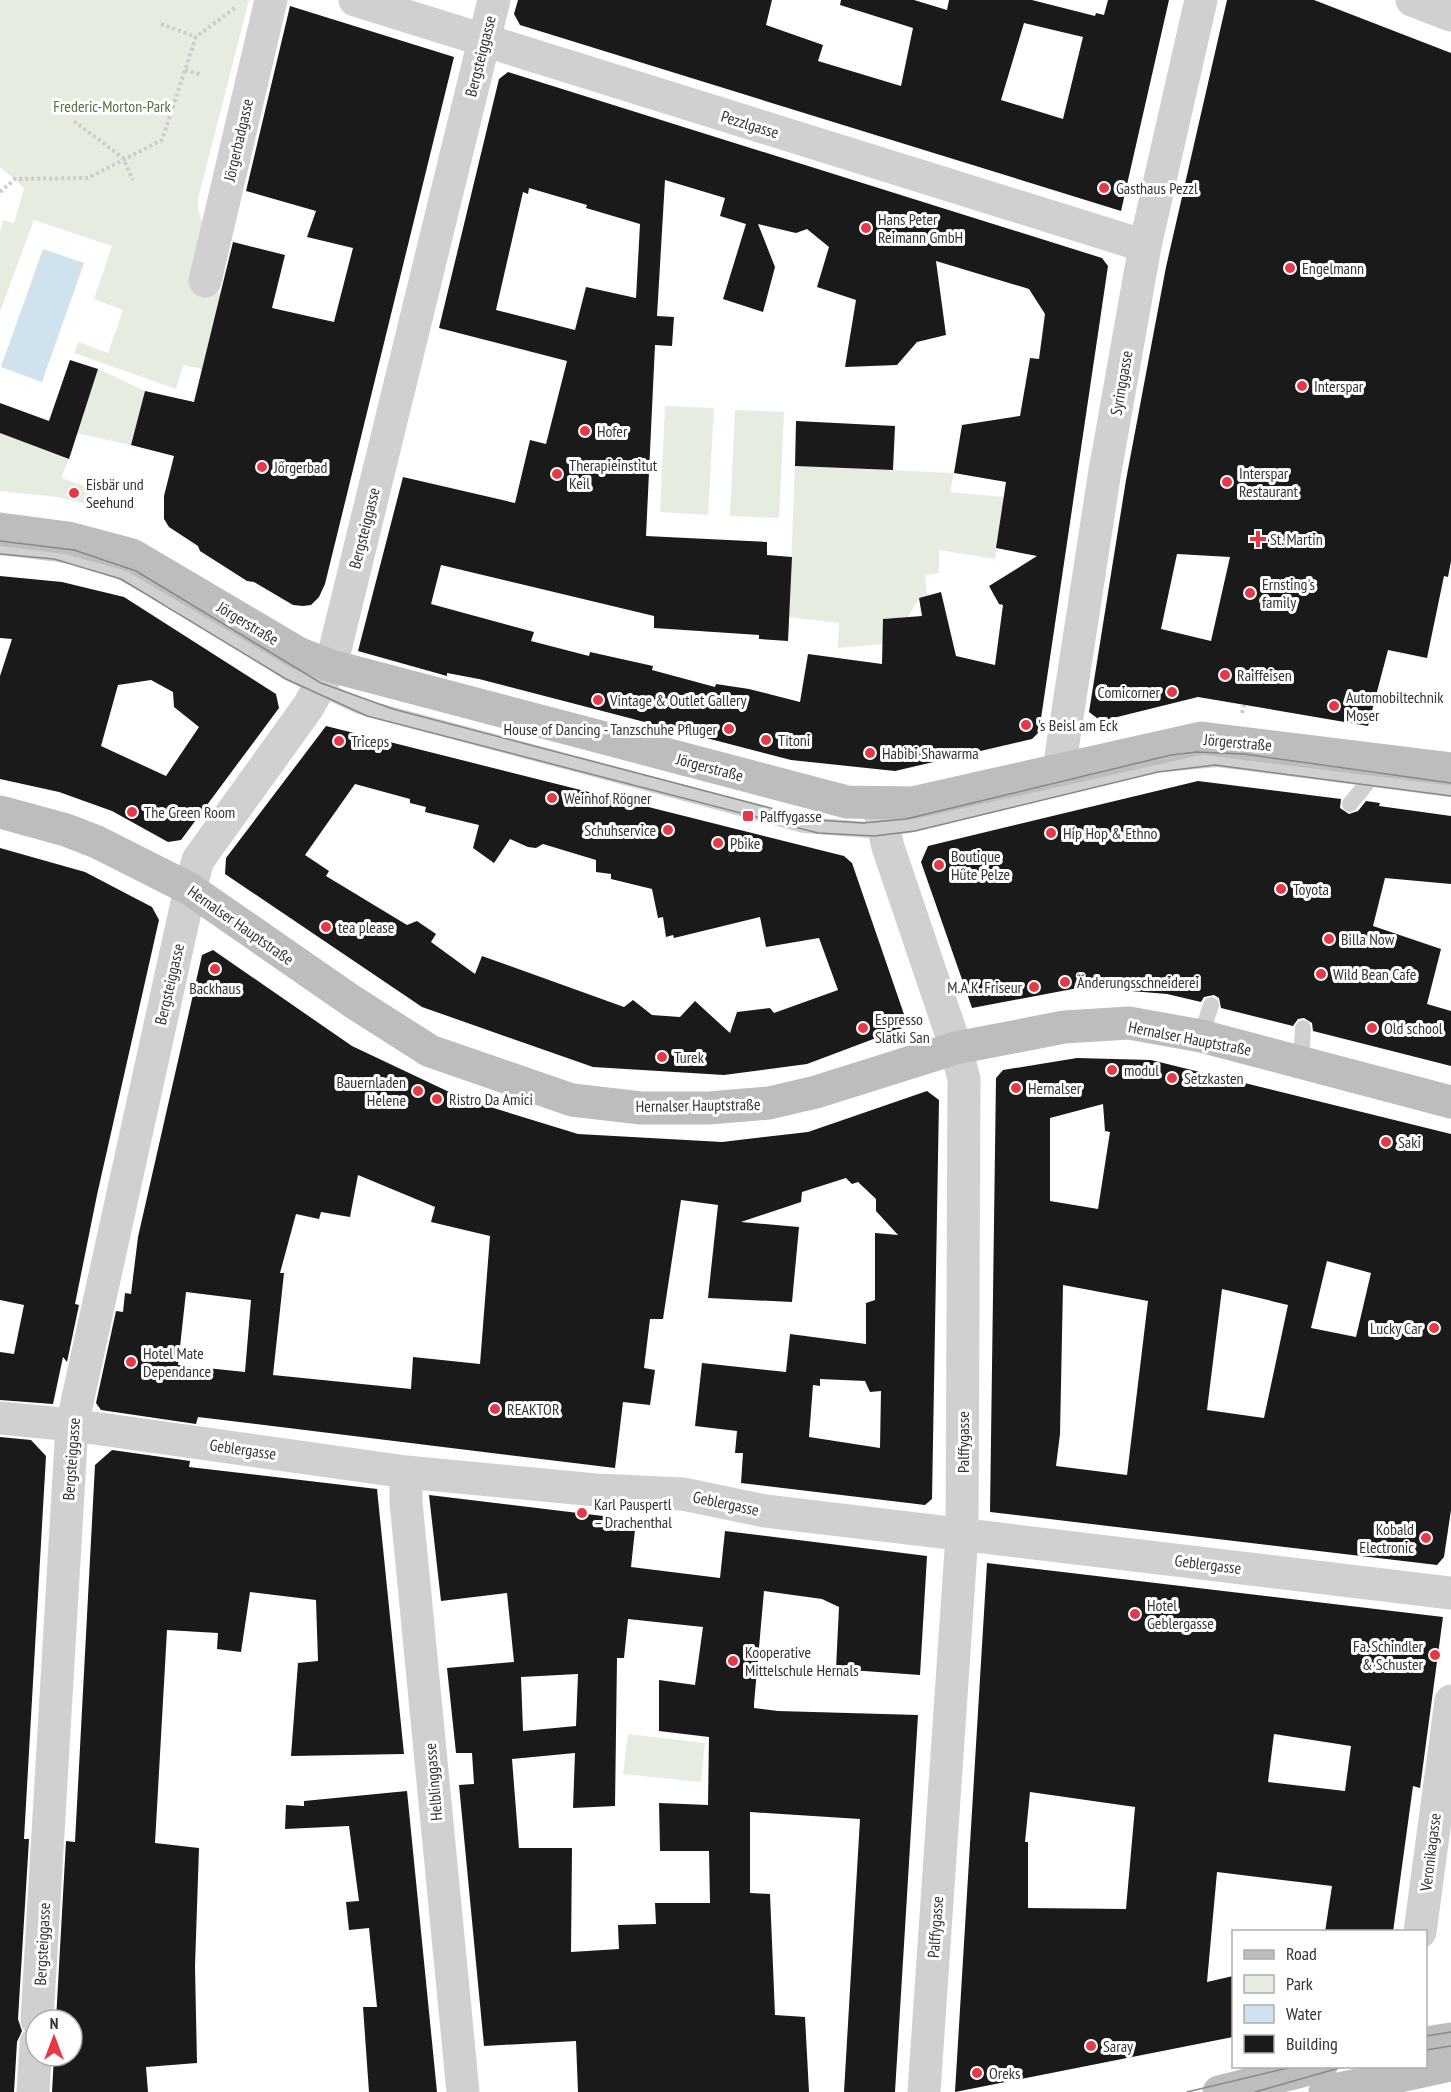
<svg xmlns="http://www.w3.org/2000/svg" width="1451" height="2092" viewBox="0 0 1451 2092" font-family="'PT Sans Narrow',sans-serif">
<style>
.green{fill:#e6ecdf}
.water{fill:#cfe2ee}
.building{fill:#1a1a1a;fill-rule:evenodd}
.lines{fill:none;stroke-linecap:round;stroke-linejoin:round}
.path{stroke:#cdcdcd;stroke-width:4;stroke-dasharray:3 3;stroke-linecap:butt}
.service{stroke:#d0d0d0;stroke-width:16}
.minor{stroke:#d0d0d0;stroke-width:33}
.secondary{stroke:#bdbdbd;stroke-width:33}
.tram{stroke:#888;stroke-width:1.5}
.poi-dot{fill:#e63946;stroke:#fff;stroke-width:2}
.labels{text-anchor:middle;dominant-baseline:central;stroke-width:6;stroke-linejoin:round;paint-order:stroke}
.street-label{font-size:16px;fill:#333;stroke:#fff}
.park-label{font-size:16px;fill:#56703f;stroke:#fff}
.poi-label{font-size:16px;fill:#333;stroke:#fff;text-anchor:start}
</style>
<rect width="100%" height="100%" fill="#fff"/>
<path class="green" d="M0,0H249L198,199V209L204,229L190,286L221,293L202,369L183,365L176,389L74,353L78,342L108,353L123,310L94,299L112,246L34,220L0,312V232L3,220L14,223L24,188L0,167Z
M98,369L145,391L131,445L76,433Z
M665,406L714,408L708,515L660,512Z
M735,410L784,412L779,518L730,516Z
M0,433L69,459L61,478L88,487V504L57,497L0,491Z
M795,466L954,473L950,492L1004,497L995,559L939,550V573L925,575L927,596L919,598L908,617L883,619V644L838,648L839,623L789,617Z
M628,1734L705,1743L701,1782L623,1774Z"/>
<path class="water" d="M43,249L84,263L42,382L1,367Z"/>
<path class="building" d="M518,0H772L766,25L823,45L818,61L901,86L913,28L840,5L841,0H914L947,10L949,0H1032L1095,16L1096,13L1104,15L1108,0H1169L1121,211L520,25L514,14ZM1024,23L1083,37L1063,119L1001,100Z
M1227,0H1314L1451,53V561L1448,577L1444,576L1427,658L1388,650L1368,726L1198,697L1101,721L1089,712L1126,480L1166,267ZM1177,554L1230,557L1211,641L1161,629Z
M290,6L454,57L325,584L319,597L311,605L303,606L293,605L254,582L247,581L200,551L198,546L169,527L164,519V496L174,456L131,445L145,391L194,402L233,242L285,255L272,308L334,322L353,248L307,237L316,211L246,191Z
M508,72L1102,258L1108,266L1039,732L1032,739L895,771L791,760L479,679L447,673V676L358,651L403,477L515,503L530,440L546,444L567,361L439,328L499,79ZM665,180L725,198L720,216L746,224L723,299L763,312L775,267L758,224L796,233L807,229L829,247L817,287L856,300L845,367L897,365L917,342L946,335L936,261L1029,289L1045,314L1039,359L1030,358L1020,416L962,425L954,473L1006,482L996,548L1037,556L989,586L999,604L1003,605L995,665L956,656L941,592L919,598L922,616L883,619L882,664L808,654L800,702L749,689L716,684L715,687L652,670L653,666L590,652L589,656L531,641L534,632L431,604L441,565L654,616V628L759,635V639L788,641L792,557L767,555V542L646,536L655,345L672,346L674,317L657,316ZM529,188L587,205L586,208L640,224L636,298L586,287L575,330L496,310L523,192L528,194Z
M70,360L98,369L69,459L0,433V403L49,421Z
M796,421L895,426L893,470L795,466Z
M0,576L62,582L124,597L276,694L279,708L181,840L168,842L112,811L59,792L0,779V676L12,639L0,638ZM151,680L173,692L174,707L199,727L166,776L101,746L118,685Z
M326,726L844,856L852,863L908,1026L807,1064L724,1075L593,1067L422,1007L225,874L226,858ZM355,784L410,799V803L426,807L425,812L479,825L473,848L494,863L510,839L528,847L536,848L543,844L596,860V872L611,874V879L652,889L658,918L663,917L666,937L673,935L674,938L760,917L766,947L819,938L838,990L774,1013L770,1008L737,1012L730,1033L695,1001L680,1017L652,1015L633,1000L624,1007L482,956L475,974L431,942L436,934L417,921L407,925L326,876L329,871L305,855Z
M1198,781L1341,799L1340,808L1349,814L1358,811L1366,801L1380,803L1379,806L1451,816V884L1385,878L1373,926L1441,949L1427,1004L1451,1011V1066L1313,1031L1312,1023L1304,1018L1298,1019L1293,1026L1221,1008L1219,998L1214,995L1204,997L1201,1002L1167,994L1083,987L972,1008L921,862L928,846Z
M0,848L85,872L152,907L159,920L97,1195L75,1304L79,1305L67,1362L63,1357L53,1404L0,1400V1352L14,1354L24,1305L0,1300Z
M213,950L352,1046L464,1099L578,1134L722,1142L808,1132L927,1091L939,1100L932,1499L925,1505L741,1483L743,1453H735L737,1431L695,1426L702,1363L786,1372L790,1334L866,1344V1303L875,1300V1233L898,1235L876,1211V1199L858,1182L852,1184L846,1178L802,1192L801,1202L741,1222L799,1227L792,1302L708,1298L718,1205L681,1200L663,1319H650L644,1368L655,1370L650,1405L623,1402L615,1468L198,1417L196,1424L101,1410L96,1403L116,1311L123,1312L125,1293L131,1294L138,1237L202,955ZM358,1175L435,1207L431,1222L490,1236L480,1364L413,1357L411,1389L273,1375L284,1273H280L296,1214L319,1219L321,1212L350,1217ZM186,1292L251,1300L245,1372L178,1365ZM820,1379L865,1381L870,1392L881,1391L880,1448L809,1437L813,1385L820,1386Z
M1077,1058L1151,1060L1451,1134V1510L1444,1557L1437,1565L990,1512L996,1078L1003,1070ZM1103,1104L1105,1131L1110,1132L1098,1209L1050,1201V1118ZM1327,1261L1371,1273L1356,1337L1311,1328ZM1063,1285L1148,1301L1127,1475L1056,1466L1060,1434ZM1222,1289L1288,1305L1264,1418L1207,1410Z
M0,1437L31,1440L46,1456L24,1839H29L18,2019L22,2031L17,2042L14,2092H0Z
M112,1450L190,1461L189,1467L377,1489L404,1754L291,1756L298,1663L318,1661L316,1600L250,1592L241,1652L217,1649L218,1633L167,1630L155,1843L199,1848L195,1966L197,2063L146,2067L148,2092H52L54,2056H72V2020H56L66,1841L75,1842L95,1465Z
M429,1495L636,1520L631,1567L720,1578L725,1531L927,1556L920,1675L836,1669L839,1607L822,1599L764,1591L754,1704V1708L778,1711L918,1715L895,2092H844L860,1819L750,1812V1893L770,1894L775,2015L805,2017L809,2092H578L576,2041L484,2046L459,1785L474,1784L472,1753H456L447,1668L514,1662L507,1593L441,1601ZM628,1619L703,1627L695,1685L659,1680V1731L709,1737L708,1805L659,1803L660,1851H709L710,1903H655L656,1924L618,1925L619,1949L571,1952L572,1848H519L512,1759L575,1753L573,1808L615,1806L617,1658H624ZM578,1674L576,1726L523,1731L521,1677Z
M987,1563L1443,1617L1420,1788L1413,1786L1393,1932H1325L1332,1886L1217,1872L1207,1982L1233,1976V2037L955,2092ZM1274,1734L1351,1746L1345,1791L1268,1782ZM1030,1792L1135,1807L1126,1909L1028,1908V1842H1025Z
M407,1791L437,2092H369L363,2007H377L369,1928L349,1930L346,1902L359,1901L349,1826L285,1829L286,1805L304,1806V1801Z"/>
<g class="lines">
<path class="path" d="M161,24L196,37
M185,70L202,75
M74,121L123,158L133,180
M0,192L15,179L88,178L162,140L196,37L236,7
M1242,713L1244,705"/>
<path class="service" d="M0,547L75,556L119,571L173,600L289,673L359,706L804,825L869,830L909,825L1153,765L1217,759L1451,789
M1350,804L1377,771
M1201,1036L1211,1005
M1301,1062L1303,1028"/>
<path class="minor" d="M355,0L1145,246
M1412,0L1451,15
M205,281L271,0
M1059,769L1104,477L1145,246L1201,0
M878,804L888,847L956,1048L964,1079L962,1535L924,2092
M0,1418L72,1425L406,1472L596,1490L683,1494L765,1511L1451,1593
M406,1472V1502L463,2092
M1420,1932L1451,1701
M37,2020L72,1425L190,889L198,860L308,707L331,666L494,0
M33,2092L36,2043"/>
<path class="secondary" d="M0,529L68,538L132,555L298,653L331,666L847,802L912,803L1201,738L1451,769
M0,812L66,830L97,842L190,889L353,1002L430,1051L572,1100L641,1108H709L769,1103L816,1092L956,1048L1064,1027L1129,1023L1201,1036L1451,1102
M1426,2043L1451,2039
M1219,2092L1321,2066
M1325,2092L1451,2065"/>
<path class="tram" d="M0,541L74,550L136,571L321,683L393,709L816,820L863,823L906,819L1171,755L1197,752L1244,754L1451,783
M0,554L54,559L121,579L286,679L367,716L818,833L874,836L915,831L1158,772L1215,765L1451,796
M1426,2036L1451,2032
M1426,2050L1451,2046
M1187,2092L1296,2066
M1255,2092L1346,2066"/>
</g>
<g class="poi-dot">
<circle cx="1104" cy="188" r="6"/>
<circle cx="866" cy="228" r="6"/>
<circle cx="1290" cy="268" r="6"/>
<circle cx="1302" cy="386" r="6"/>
<circle cx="585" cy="431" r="6"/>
<circle cx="262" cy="467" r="6"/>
<circle cx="557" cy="474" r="6"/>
<circle cx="1227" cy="482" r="6"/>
<circle cx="74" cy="493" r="6"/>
<path d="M1255 530h6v6h6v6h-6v6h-6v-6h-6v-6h6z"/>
<circle cx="1250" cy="593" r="6"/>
<circle cx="1225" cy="675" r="6"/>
<circle cx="1172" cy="692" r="6"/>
<circle cx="598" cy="700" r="6"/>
<circle cx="1334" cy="706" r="6"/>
<circle cx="1026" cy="725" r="6"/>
<circle cx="729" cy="729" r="6"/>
<circle cx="766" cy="740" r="6"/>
<circle cx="339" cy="741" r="6"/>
<circle cx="870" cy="753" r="6"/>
<circle cx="552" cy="798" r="6"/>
<circle cx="132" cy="812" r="6"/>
<rect x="742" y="810" width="12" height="12" rx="3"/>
<circle cx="668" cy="830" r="6"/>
<circle cx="1051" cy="833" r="6"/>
<circle cx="718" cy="843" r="6"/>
<circle cx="939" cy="865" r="6"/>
<circle cx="1281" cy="889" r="6"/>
<circle cx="326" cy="927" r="6"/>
<circle cx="1329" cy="939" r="6"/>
<circle cx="215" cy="969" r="6"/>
<circle cx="1321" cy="974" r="6"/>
<circle cx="1065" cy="982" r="6"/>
<circle cx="1034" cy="987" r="6"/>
<circle cx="863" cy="1028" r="6"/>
<circle cx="1372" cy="1028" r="6"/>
<circle cx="662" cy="1057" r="6"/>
<circle cx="1112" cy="1070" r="6"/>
<circle cx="1172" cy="1078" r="6"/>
<circle cx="1016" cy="1088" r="6"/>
<circle cx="418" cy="1091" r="6"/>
<circle cx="437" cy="1099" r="6"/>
<circle cx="1386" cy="1142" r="6"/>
<circle cx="1434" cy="1328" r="6"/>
<circle cx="131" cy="1362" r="6"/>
<circle cx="495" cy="1409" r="6"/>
<circle cx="582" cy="1513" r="6"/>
<circle cx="1426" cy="1538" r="6"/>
<circle cx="1135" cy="1614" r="6"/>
<circle cx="1435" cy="1655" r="6"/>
<circle cx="733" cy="1661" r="6"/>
<circle cx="1091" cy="2046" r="6"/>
<circle cx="977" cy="2073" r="6"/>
</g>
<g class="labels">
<g class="street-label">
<text transform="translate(480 56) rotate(-76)">Bergsteiggasse</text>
<text transform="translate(750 124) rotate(17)">Pezzlgasse</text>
<text transform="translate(238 140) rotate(-77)">Jörgerbadgasse</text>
<text transform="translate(1121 383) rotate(-80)">Syringgasse</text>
<text transform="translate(364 528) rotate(-76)">Bergsteiggasse</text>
<text transform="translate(248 623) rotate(31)">Jörgerstraße</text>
<text transform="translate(1238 742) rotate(5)">Jörgerstraße</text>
<text transform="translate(710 767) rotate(15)">Jörgerstraße</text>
<text transform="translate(241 925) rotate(35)">Hernalser Hauptstraße</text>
<text transform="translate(169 984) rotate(-77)">Bergsteiggasse</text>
<text transform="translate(1190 1038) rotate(11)">Hernalser Hauptstraße</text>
<text transform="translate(698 1105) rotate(-1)">Hernalser Hauptstraße</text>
<text transform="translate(963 1442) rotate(-90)">Palffygasse</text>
<text transform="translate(243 1449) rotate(8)">Geblergasse</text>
<text transform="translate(71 1459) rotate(-86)">Bergsteiggasse</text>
<text transform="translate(726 1503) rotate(12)">Geblergasse</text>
<text transform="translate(1208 1564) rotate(7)">Geblergasse</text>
<text transform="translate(433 1782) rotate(-95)">Helblinggasse</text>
<text transform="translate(1430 1852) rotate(-83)">Veronikagasse</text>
<text transform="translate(935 1927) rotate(-86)">Palffygasse</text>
<text transform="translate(42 1944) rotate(-87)">Bergsteiggasse</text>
</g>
<g class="park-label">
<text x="112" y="106">Frederic-Morton-Park</text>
</g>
<g class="poi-label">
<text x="1116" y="188">Gasthaus Pezzl</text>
<text x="878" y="219">Hans Peter<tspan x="878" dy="18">Reimann GmbH</tspan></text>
<text x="1302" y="268">Engelmann</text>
<text x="1314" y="386">Interspar</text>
<text x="597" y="431">Hofer</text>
<text x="569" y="465">Therapieinstitut<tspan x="569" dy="18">Keil</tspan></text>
<text x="274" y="467">Jörgerbad</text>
<text x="1239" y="473">Interspar<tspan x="1239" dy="18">Restaurant</tspan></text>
<text x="86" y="484">Eisbär und<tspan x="86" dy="18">Seehund</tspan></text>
<text x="1270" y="539">St. Martin</text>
<text x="1262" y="584">Ernsting's<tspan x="1262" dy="18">family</tspan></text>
<text x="1237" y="675">Raiffeisen</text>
<text x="1160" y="692" text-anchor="end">Comicorner</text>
<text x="1346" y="697">Automobiltechnik<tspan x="1346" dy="18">Moser</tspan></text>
<text x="610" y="700">Vintage &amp; Outlet Gallery</text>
<text x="1038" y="725">'s Beisl am Eck</text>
<text x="717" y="729" text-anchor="end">House of Dancing - Tanzschuhe Pfluger</text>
<text x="778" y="740">Titoni</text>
<text x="351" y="741">Triceps</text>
<text x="882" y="753">Habibi Shawarma</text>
<text x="564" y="798">Weinhof Rögner</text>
<text x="144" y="812">The Green Room</text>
<text x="760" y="816">Palffygasse</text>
<text x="656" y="830" text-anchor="end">Schuhservice</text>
<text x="1063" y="833">Hip Hop &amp; Ethno</text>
<text x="730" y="843">Pbike</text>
<text x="951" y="856">Boutique<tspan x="951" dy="18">Hüte Pelze</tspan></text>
<text x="1293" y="889">Toyota</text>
<text x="338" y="927">tea please</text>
<text x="1341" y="939">Billa Now</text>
<text x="1333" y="974">Wild Bean Cafe</text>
<text x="1077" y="982">Änderungsschneiderei</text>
<text x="1022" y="987" text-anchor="end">M.A.K. Friseur</text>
<text x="215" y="988" text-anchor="middle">Backhaus</text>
<text x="875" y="1019">Espresso<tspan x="875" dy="18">Slatki San</tspan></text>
<text x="1384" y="1028">Old school</text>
<text x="674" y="1057">Turek</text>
<text x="1124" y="1070">modul</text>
<text x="1184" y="1078">Setzkasten</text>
<text x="406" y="1082" text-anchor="end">Bauernladen<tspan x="406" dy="18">Helene</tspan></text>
<text x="1028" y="1088">Hernalser</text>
<text x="449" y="1099">Ristro Da Amici</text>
<text x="1398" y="1142">Saki</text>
<text x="1422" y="1328" text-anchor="end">Lucky Car</text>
<text x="143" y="1353">Hotel Mate<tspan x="143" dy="18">Dependance</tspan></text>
<text x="507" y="1409">REAKTOR</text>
<text x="594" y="1504">Karl Pauspertl<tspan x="594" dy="18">– Drachenthal</tspan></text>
<text x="1414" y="1529" text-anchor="end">Kobald<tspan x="1414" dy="18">Electronic</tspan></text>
<text x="1147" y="1605">Hotel<tspan x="1147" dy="18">Geblergasse</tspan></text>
<text x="1423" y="1646" text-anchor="end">Fa. Schindler<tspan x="1423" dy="18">&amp; Schuster</tspan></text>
<text x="745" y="1652">Kooperative<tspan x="745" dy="18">Mittelschule Hernals</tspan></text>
<text x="1103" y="2046">Saray</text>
<text x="989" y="2073">Oreks</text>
</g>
</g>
<rect x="1232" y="1930" width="195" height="138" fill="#ffffff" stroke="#adadad" stroke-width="1.5"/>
<rect x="1244" y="1950" width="30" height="9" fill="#bdbdbd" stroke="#adadad" stroke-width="1.5"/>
<text x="1286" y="1960" font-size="18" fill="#333333">Road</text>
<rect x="1244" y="1975" width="30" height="18" fill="#e6ecdf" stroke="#adadad" stroke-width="1.5"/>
<text x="1286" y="1990" font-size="18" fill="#333333">Park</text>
<rect x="1244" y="2005" width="30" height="18" fill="#cfe2ee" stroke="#adadad" stroke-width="1.5"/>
<text x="1286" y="2020" font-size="18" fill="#333333">Water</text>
<rect x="1244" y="2035" width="30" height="18" fill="#1a1a1a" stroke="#adadad" stroke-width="1.5"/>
<text x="1286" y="2050" font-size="18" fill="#333333">Building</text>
<g transform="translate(54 2038)"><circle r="28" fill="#ffffff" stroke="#adadad" stroke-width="1.5"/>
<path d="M0-4.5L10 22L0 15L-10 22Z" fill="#e63946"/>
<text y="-9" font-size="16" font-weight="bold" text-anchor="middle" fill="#333333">N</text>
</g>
</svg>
